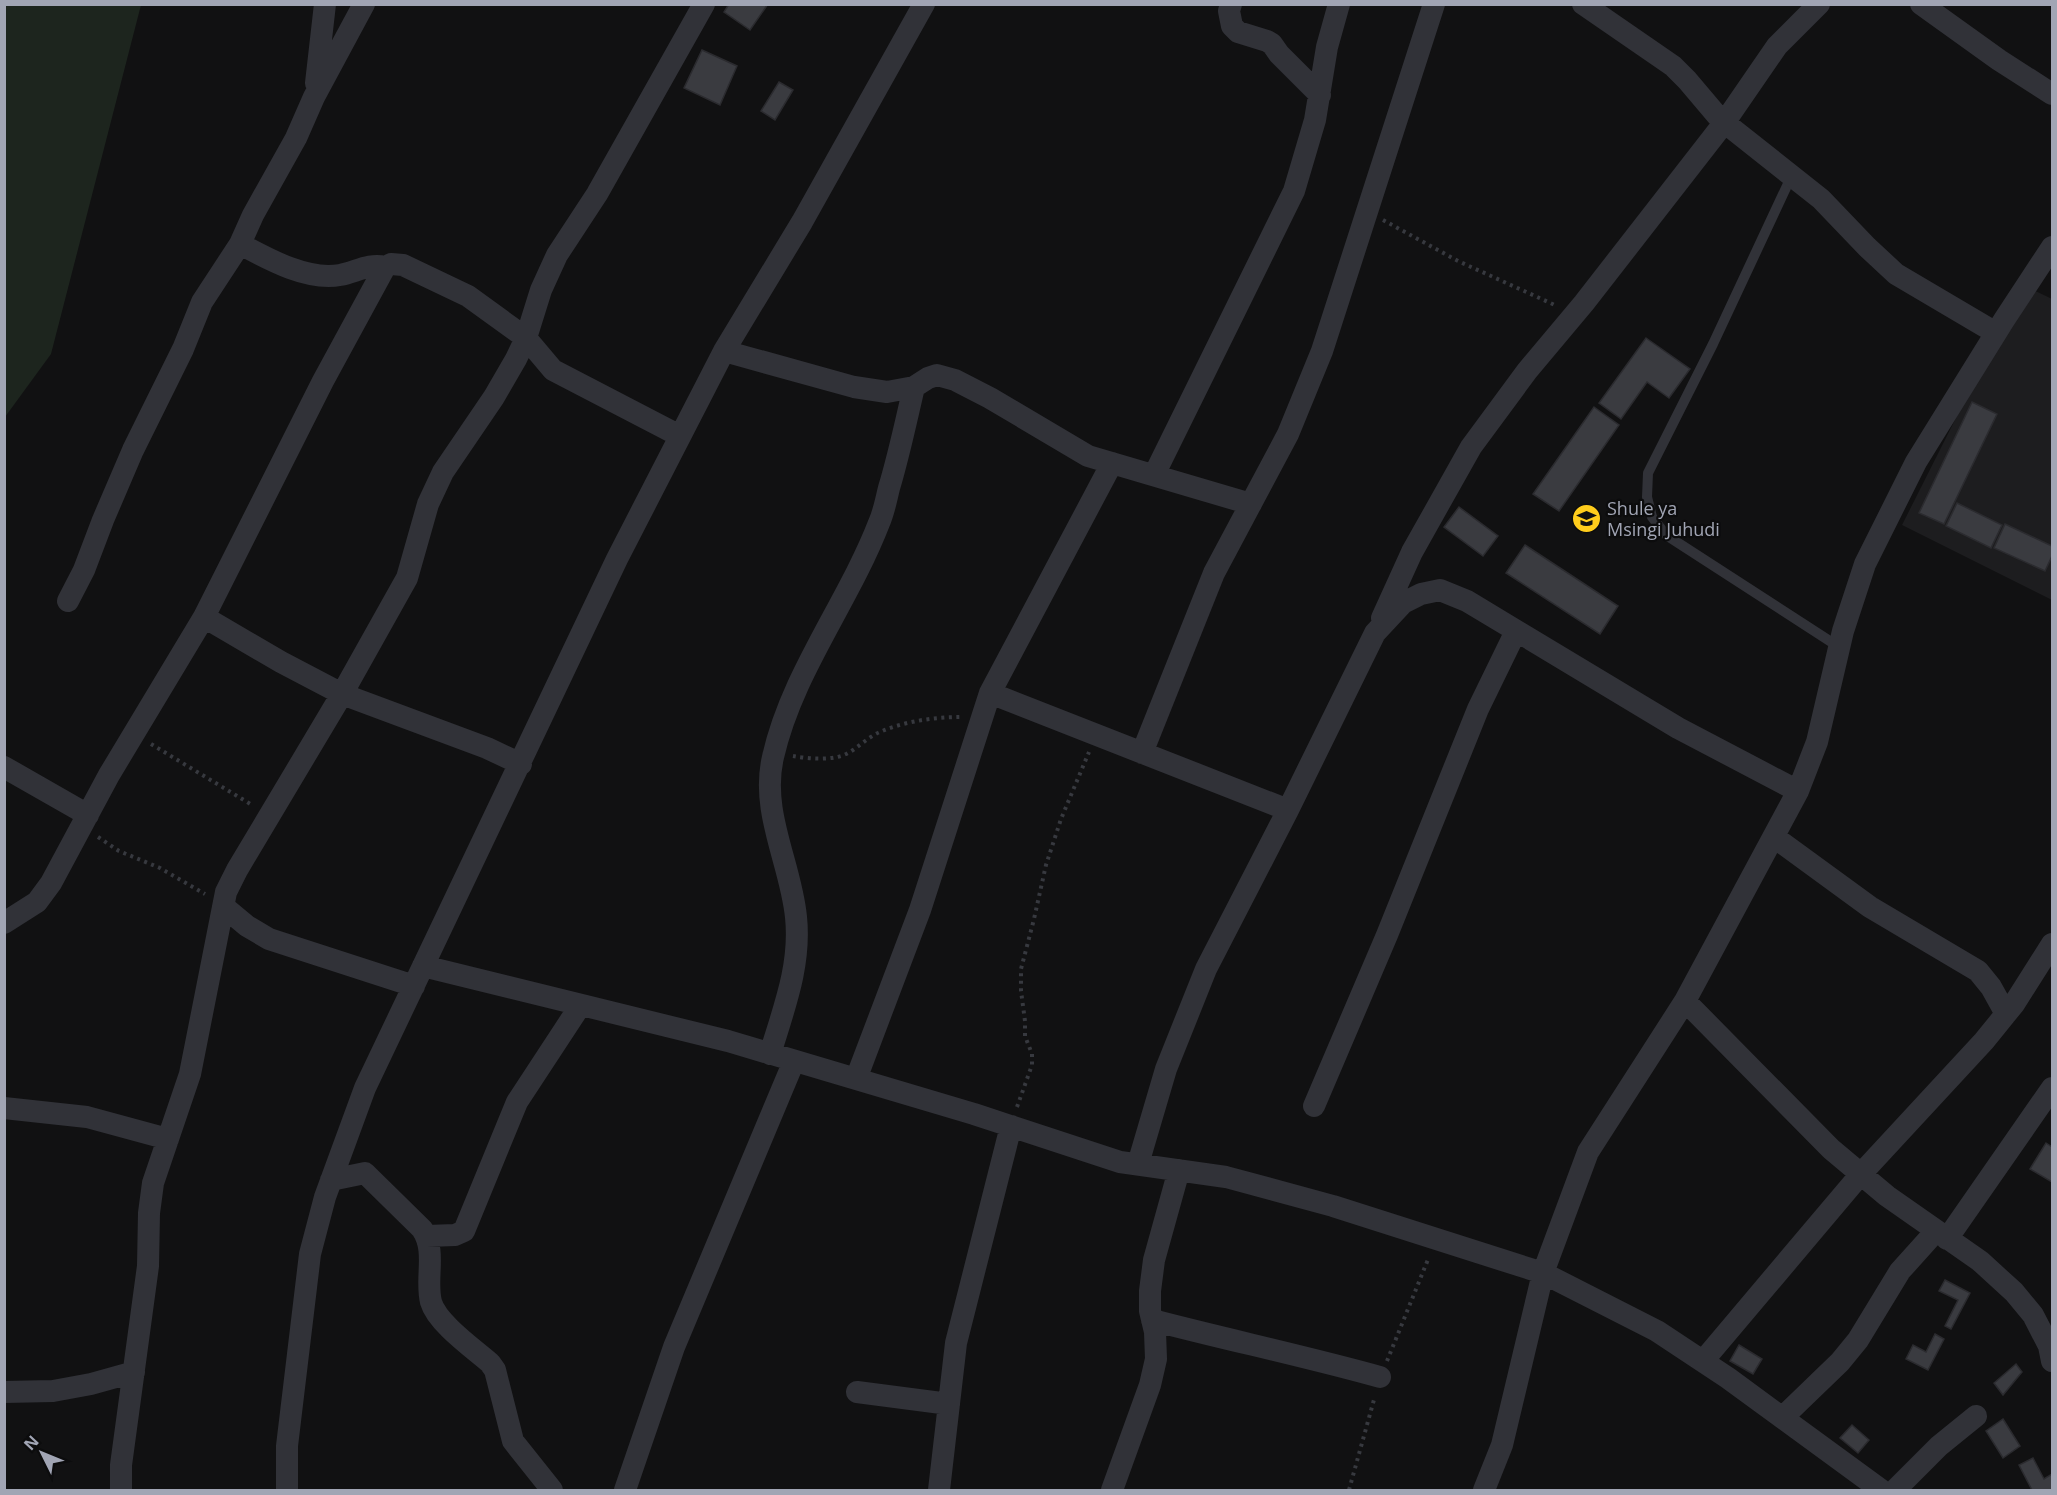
<svg xmlns="http://www.w3.org/2000/svg" width="2057" height="1495" viewBox="0 0 2057 1495" font-family="'Open Sans',sans-serif">
<style>
.built{fill:#1d1d1f}
.green{fill:#1d251e}
.building{fill:#3a3b40;stroke:#2b2b2f;stroke-width:1.5}
.lines{fill:none;stroke-linecap:round;stroke-linejoin:round}
.path{stroke:#37393f;stroke-width:4;stroke-dasharray:3 4.5;stroke-linecap:butt}
.lane{stroke:#313238;stroke-width:10}
.street{stroke:#313238;stroke-width:22}
.labels{text-anchor:middle;dominant-baseline:central;stroke-width:4.5;stroke-linejoin:round;paint-order:stroke}
.poi-label{font-size:18px;fill:#a1a5b4;stroke:#0c0c0d;text-anchor:start}
</style>
<rect width="100%" height="100%" fill="#111112"/>
<path class="built" d="M2023,285L2052,299V600L1902,525Z"/>
<path class="green" d="M5,4L141,5L51,354L5,417Z"/>
<path class="building" d="M729,4H768L750,30L724,12Z
M702,50L737,66L720,105L684,88Z
M779,82L793,90L775,120L761,111Z
M1646,338L1690,369L1669,398L1647,382L1621,419L1599,403Z
M1972,402L1997,414L1944,524L1919,513Z
M1594,407L1619,425L1559,511L1533,494Z
M1957,503L2002,525L1991,548L1946,526Z
M1459,507L1498,536L1483,556L1444,527Z
M2005,524L2052,546V556L2045,571L1994,548Z
M1525,545L1618,606L1600,634L1506,573Z
M2046,1143L2052,1147V1182L2030,1169Z
M1945,1280L1970,1293L1951,1329L1945,1326L1958,1300L1939,1291Z
M1935,1334L1944,1339L1928,1370L1906,1359L1913,1345L1926,1352Z
M1739,1345L1762,1359L1753,1374L1730,1361Z
M2016,1364L2022,1372L2003,1395L1994,1383Z
M2003,1419L2020,1446L2003,1458L1986,1431Z
M1852,1425L1869,1440L1858,1453L1840,1438Z
M2033,1458L2044,1479L2052,1474V1490H2032L2019,1465Z"/>
<g class="lines">
<path class="path" d="M1383,220L1458,261L1557,306
M151,744L252,805
M793,756C809,759 834,761 848,753C859,747 868,737 880,732C905,721 935,717 962,717
M98,837L119,851L160,868L205,894
M1017,1107L1032,1065V1054L1025,1036V1021L1021,991V969L1034,919L1046,865L1061,819L1089,752
M1387,1361L1429,1257
M1349,1490L1375,1396"/>
<path class="lane" d="M1792,175L1713,344L1648,473L1647,497L1652,517L1666,535L1839,647"/>
<path class="street" d="M1231,4L1229,11L1232,26L1238,32L1267,41L1272,44L1279,54L1320,95
M1583,4L1673,66L1687,80L1720,119L1821,199L1867,247L1896,274L1996,333
M1921,4L1999,60L2052,94
M316,83L325,4
M240,244C268,259 307,281 340,275C356,272 369,263 385,267
M724,351L854,387L887,392L914,387L928,378L937,375L955,380L990,398L1088,456L1251,504
M1154,475L1294,191L1315,120L1327,47L1339,4
M68,601L84,570L103,520L133,450L183,349L202,302L240,244L253,215L296,138L314,97L364,4
M204,617L281,662L342,694L487,748L521,764
M1382,618L1412,552L1471,447L1527,371L1584,303L1724,123L1777,46L1819,4
M990,693L1288,810
M1142,753L1214,573L1288,434L1322,351L1434,4
M4,767L88,815
M1774,837L1870,907L1978,971L1991,987L2006,1014
M223,906L247,926L269,939L414,986
M4,923L37,902L51,883L109,775L204,617L323,381L385,267L391,264L403,265L468,296L526,338L553,370L680,436
M423,966L728,1041L974,1114L1120,1162L1226,1177L1333,1206L1543,1273L1657,1331L1728,1378L1881,1490
M1685,1001L1831,1149L1887,1196L1980,1261L2014,1292L2033,1315L2049,1346L2052,1361
M770,1054C784,1008 801,965 796,917C791,864 760,812 773,757C792,673 848,603 879,523C884,512 886,500 889,488C899,455 906,421 914,387
M856,1079L920,910L990,693L1112,463
M1314,1106L1387,935L1478,709L1516,631
M4,1108L87,1117L168,1139
M1138,1164L1166,1069L1206,969L1288,810L1375,633L1403,603L1421,594L1440,590L1467,601L1678,728L1798,791
M331,1180L365,1173L422,1229C437,1251 425,1278 431,1302C437,1323 474,1349 490,1363L495,1370L513,1441L552,1490
M427,1236L455,1235L464,1231L517,1102L580,1006
M1947,1239L2052,1088
M1152,1320C1228,1340 1305,1356 1380,1377
M1703,1361L1860,1175L1984,1041L2014,1004L2052,944
M4,1392L53,1391L91,1384L134,1372
M857,1392L949,1404
M1783,1417L1840,1362L1858,1340L1900,1271L1936,1231
M121,1490V1465L148,1266L149,1213L153,1183L190,1074L226,892L237,870L342,694L407,578L428,504L443,472L494,397L516,359L526,338L541,290L557,255L597,194L704,4
M287,1490V1446L310,1254L325,1197L365,1088L617,559L724,351L802,222L924,4
M625,1490L674,1347L794,1061
M939,1490L956,1343L1011,1126
M1112,1490L1150,1385L1156,1359L1155,1332L1150,1311V1291L1154,1260L1179,1170
M1484,1490L1502,1445L1543,1273L1588,1152L1685,1001L1798,791L1817,742L1843,631L1865,564L1916,462L2004,320L2052,247
M1895,1490L1939,1446L1976,1416"/>
</g>
<defs>
<symbol id="school-disc" viewBox="-11 -11 22 22"><circle r="9.5" fill="#ffcd1c" stroke="#0c0c0d"/><path d="M0-5L7-2L0 1L-7-2ZM-4 1L0 2.5L4 1V4Q0 6-4 4Z" fill="#111"/></symbol>
</defs>
<g fill-rule="evenodd">
<use href="#school-disc" x="1570" y="502" width="33" height="33"/>
</g>
<g class="labels">
<g class="poi-label">
<text x="1607" y="508">Shule ya<tspan x="1607" dy="21">Msingi Juhudi</tspan></text>
</g>
</g>
<rect width="2057" height="1495" fill="none" stroke="#a1a5b4" stroke-width="12"/>
<g transform="translate(42 1453) rotate(313)" stroke="#0c0c0d" stroke-width="4.5" paint-order="stroke">
<path d="M0-4.5L10 22L0 15L-10 22Z" fill="#a1a5b4"/>
<text y="-9" font-size="16" font-weight="bold" text-anchor="middle" fill="#a1a5b4">N</text>
</g>
</svg>
